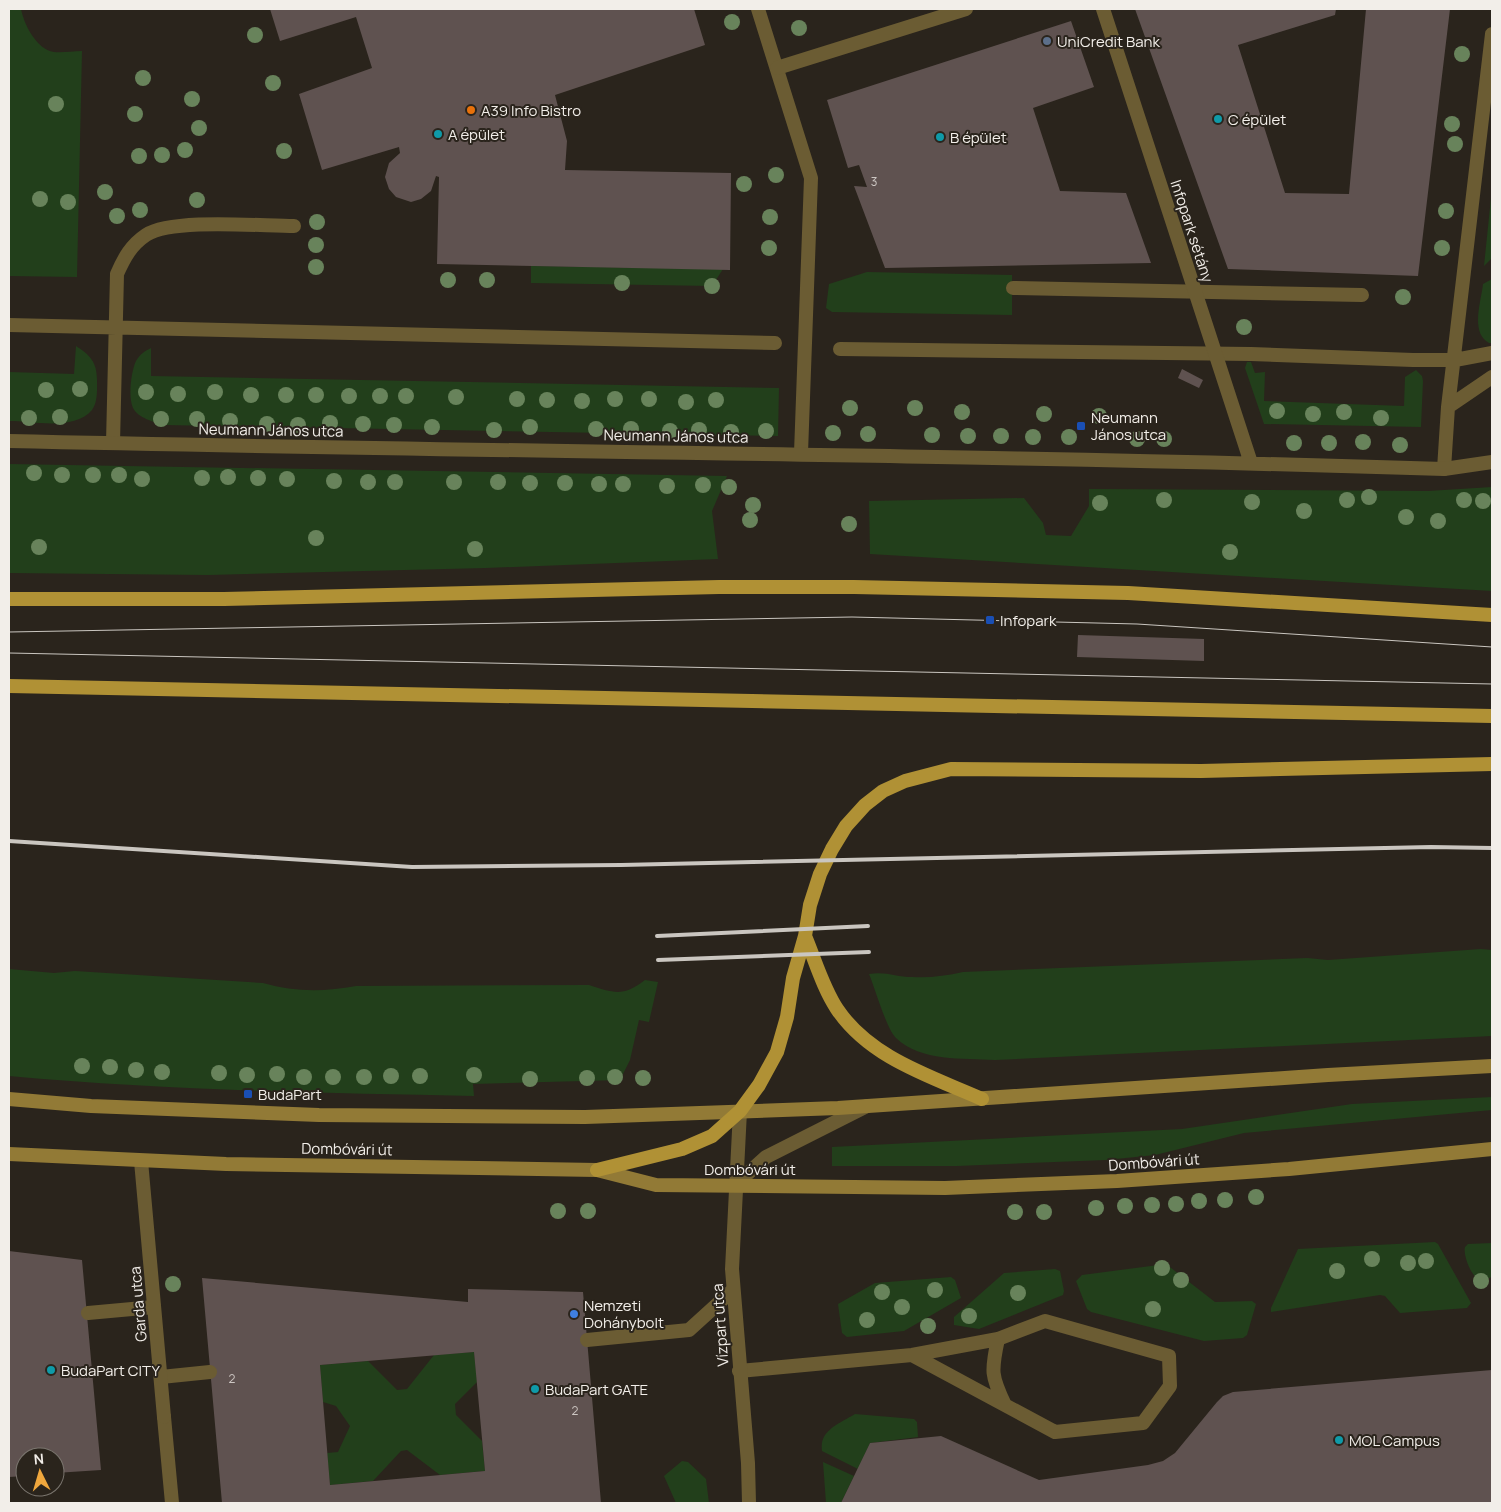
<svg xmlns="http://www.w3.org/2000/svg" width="1501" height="1512" viewBox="0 0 1501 1512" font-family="Manrope,sans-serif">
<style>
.green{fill:#223f1b}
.building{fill:#5f5250;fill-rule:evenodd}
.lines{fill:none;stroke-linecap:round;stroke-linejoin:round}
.service{stroke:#6b5c33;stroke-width:14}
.pedestrian{stroke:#6b5c33;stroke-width:14}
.minor{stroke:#6b5c33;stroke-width:14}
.secondary{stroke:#927a36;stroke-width:14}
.primary{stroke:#b09135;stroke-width:14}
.tram{stroke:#cac6c0;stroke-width:1}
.rail{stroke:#cac6c0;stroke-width:4}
.tree{fill:#68835b}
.service-dot{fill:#5c6f8a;stroke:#2a241c;stroke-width:2}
.food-dot{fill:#e8710a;stroke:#2a241c;stroke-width:2}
.culture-dot{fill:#0f9aa8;stroke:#2a241c;stroke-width:2}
.transit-dot{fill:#1a4fb4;stroke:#2a241c;stroke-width:2}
.shop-dot{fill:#3f7fe0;stroke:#2a241c;stroke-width:2}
.labels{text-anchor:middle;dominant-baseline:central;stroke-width:4;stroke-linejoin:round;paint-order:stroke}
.number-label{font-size:12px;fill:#cdc7c3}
.poi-label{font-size:15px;fill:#f2eee9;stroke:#2a241c;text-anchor:start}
.street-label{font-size:15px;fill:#f2eee9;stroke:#2a241c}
</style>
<rect width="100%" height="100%" fill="#2a241c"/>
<path class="green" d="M9,9H21C24,24 36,49 54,52C62,53 73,51 82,51L77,277L9,276Z
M1492,188V258L1484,266Z
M531,266H534L723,269L712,286L531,283Z
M867,272L1012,275V315L832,312L826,308L829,284Z
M1492,279V343H1489C1470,333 1481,302 1483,284Z
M76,346C90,355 97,362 97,380C97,389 98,402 92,410C74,431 33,421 9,421V372L74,374Z
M151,348V376L779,388L778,436L164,425C154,422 138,418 133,408C128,398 131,371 136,361C140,354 145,351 151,348Z
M1247,362H1251L1255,373L1265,372L1264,401L1404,406L1405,377L1416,370L1422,376L1423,381L1421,427L1264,424L1245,368Z
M9,464L727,476L712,511L718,559L486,568L208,575L9,573Z
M1492,487V591L870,554L869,501L1024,498L1043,523L1046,535L1071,536L1089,506V489L1428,491Z
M1481,949L1492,950V1036L995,1060C963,1058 921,1062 896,1038C886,1028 875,988 869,974C885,971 897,977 912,977C929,978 946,976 963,972L1307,958L1328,960Z
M9,969L54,973L75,971L263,983C294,992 324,992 356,986L589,985C614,993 623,997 645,980L658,982L649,1022L639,1020L630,1060L620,1080L473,1084L474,1096C318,1093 163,1090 9,1076Z
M1492,1097V1110L1244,1133L1155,1155L1106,1160L957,1166H832V1147L1182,1129L1352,1104Z
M1435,1242L1438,1244L1471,1303L1467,1308L1400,1313L1385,1296L1380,1295L1271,1312V1308L1298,1249Z
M1492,1243V1277C1487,1279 1481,1281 1476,1277C1470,1273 1463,1254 1465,1247L1468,1244Z
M1166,1264L1215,1302L1252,1301L1256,1304L1247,1335L1243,1338L1204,1341L1091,1312L1087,1309L1076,1281L1082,1275Z
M1055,1269L1060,1271L1064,1291L1063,1295L979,1329L954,1325V1317L1004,1273Z
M951,1277L955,1280L961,1298L904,1331L847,1337L842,1333L838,1304L875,1283Z
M474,1352L477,1382L455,1404L456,1415L482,1441L485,1471L440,1475L407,1450L401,1451L373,1481L330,1485L327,1453L338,1452L350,1426L336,1406L323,1402L320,1365L368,1361L397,1390L407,1389L434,1355Z
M855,1414L914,1419L917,1422L918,1437L870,1443L858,1469L822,1451C819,1430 839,1424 855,1414Z
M682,1461L688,1462L706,1479L709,1503H676L664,1476Z
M823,1462L854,1476L841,1503H826Z"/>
<path class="building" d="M270,9H694L705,45L555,95L567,141L565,170L731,173L730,270L437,264L439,177L436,176L431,191L421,199L411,202L396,197L389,189L385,177L389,163L400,153L399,147L322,170L299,94L372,68L356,17L280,41Z
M1135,9H1336L1335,15L1238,45L1285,193L1349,194L1366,9H1450L1418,276L1228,269Z
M1071,21L1094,87L1033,108L1060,191L1126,193L1151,263L885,268L854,186L867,187L859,165L848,168L827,100Z
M1182,369L1203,380L1199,388L1178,378Z
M1078,635L1204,639V661L1077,657Z
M9,1251L82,1260L101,1470L55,1473V1457H25V1476L9,1477Z
M202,1278L468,1302V1289L583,1292L601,1503H222ZM474,1352L485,1471L330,1485L320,1365Z
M1492,1370V1503H841L870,1443L941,1436L1039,1480L1148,1465L1163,1461L1175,1453L1217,1402L1223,1396L1233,1392Z"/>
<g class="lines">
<path class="service" d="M758,9L811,178L801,453
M1013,288L1362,295
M9,325L775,343
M840,349L1251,354L1413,360H1455L1492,353
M1448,407L1492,377
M113,443L117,274C124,258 131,245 146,235C172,218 260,226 294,226
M1444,469L1448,407L1492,34
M88,1313L154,1307
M998,1339C991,1371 991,1376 1005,1405
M587,1340L689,1330L733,1290
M739,1371L912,1355L998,1339L1045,1321L1169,1356L1170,1386L1143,1423L1055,1432L912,1355
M161,1377L210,1372"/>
<path class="pedestrian" d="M164,1417L172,1503"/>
<path class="minor" d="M1103,9L1251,463
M777,68L966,9
M9,441C487,452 966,454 1444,469L1492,462
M740,1111L732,1269L748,1463L749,1503
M141,1161L164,1417
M735,1185L766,1157L867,1106"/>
<path class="secondary" d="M9,1099L91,1106L319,1115L585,1117L838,1108L1328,1075L1492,1066
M9,1154L226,1164L597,1170L656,1185L945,1188L1117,1181L1289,1169L1492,1149"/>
<path class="primary" d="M9,599H224L719,587H854L1128,593L1492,615
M9,686L1492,716
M805,936C815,960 823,988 837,1009C870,1058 930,1076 982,1099
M597,1170L682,1149L712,1136L740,1111L759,1085L777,1052L787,1017L793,978L805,936L810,905L820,874L832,849L846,826L865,805L883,791L905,781L951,769L1201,771L1492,764"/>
<path class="tram" d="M9,632L852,617L1137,624L1492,647
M9,653L1492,684"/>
<path class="rail" d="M9,841L412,867L621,865L1431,847L1492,848
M657,936L868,926
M658,960L869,952"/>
</g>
<g class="tree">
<circle cx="732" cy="22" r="8"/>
<circle cx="799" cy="28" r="8"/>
<circle cx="255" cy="35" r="8"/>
<circle cx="1462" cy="54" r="8"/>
<circle cx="143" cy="78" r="8"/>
<circle cx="273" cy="83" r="8"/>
<circle cx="192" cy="99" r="8"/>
<circle cx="56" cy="104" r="8"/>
<circle cx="135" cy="114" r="8"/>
<circle cx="1452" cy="124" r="8"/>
<circle cx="199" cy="128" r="8"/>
<circle cx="1455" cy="144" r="8"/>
<circle cx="185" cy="150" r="8"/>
<circle cx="284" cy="151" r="8"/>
<circle cx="162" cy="155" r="8"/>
<circle cx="139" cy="156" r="8"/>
<circle cx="776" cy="175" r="8"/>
<circle cx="744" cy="184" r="8"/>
<circle cx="105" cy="192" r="8"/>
<circle cx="40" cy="199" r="8"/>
<circle cx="197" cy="200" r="8"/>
<circle cx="68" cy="202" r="8"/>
<circle cx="140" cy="210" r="8"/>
<circle cx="1446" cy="211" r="8"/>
<circle cx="117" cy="216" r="8"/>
<circle cx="770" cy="217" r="8"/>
<circle cx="317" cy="222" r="8"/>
<circle cx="316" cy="245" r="8"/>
<circle cx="769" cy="248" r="8"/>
<circle cx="1442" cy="248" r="8"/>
<circle cx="316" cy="267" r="8"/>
<circle cx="448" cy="280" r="8"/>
<circle cx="487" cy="280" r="8"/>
<circle cx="622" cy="283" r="8"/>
<circle cx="712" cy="286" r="8"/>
<circle cx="1403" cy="297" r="8"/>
<circle cx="1244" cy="327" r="8"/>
<circle cx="80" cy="389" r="8"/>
<circle cx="46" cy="390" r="8"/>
<circle cx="146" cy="392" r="8"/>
<circle cx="215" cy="392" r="8"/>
<circle cx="178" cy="394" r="8"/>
<circle cx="251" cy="395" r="8"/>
<circle cx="286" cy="395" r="8"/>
<circle cx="316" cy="395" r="8"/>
<circle cx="349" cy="396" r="8"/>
<circle cx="380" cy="396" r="8"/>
<circle cx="406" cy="396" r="8"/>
<circle cx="456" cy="397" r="8"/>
<circle cx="517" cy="399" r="8"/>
<circle cx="615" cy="399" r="8"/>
<circle cx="649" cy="399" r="8"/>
<circle cx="547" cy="400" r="8"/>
<circle cx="716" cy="400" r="8"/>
<circle cx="582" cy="401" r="8"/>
<circle cx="686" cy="402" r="8"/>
<circle cx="850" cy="408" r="8"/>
<circle cx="915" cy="408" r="8"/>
<circle cx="1277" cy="411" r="8"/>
<circle cx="962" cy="412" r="8"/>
<circle cx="1344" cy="412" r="8"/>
<circle cx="1044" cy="414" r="8"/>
<circle cx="1313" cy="414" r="8"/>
<circle cx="1099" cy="416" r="8"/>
<circle cx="60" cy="417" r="8"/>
<circle cx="29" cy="418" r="8"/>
<circle cx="1381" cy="418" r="8"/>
<circle cx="161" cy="419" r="8"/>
<circle cx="197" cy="419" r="8"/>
<circle cx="230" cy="421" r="8"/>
<circle cx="330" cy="423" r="8"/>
<circle cx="267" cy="424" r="8"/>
<circle cx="363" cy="424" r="8"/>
<circle cx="298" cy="425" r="8"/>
<circle cx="394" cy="425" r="8"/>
<circle cx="432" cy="427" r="8"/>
<circle cx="530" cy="427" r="8"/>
<circle cx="596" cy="429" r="8"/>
<circle cx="631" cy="429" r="8"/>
<circle cx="494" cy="430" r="8"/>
<circle cx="699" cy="430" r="8"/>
<circle cx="670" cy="431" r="8"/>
<circle cx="766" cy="431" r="8"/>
<circle cx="731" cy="432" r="8"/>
<circle cx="833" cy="433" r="8"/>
<circle cx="868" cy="434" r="8"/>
<circle cx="932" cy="435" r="8"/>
<circle cx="968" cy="436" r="8"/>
<circle cx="1001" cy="436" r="8"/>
<circle cx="1033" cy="437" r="8"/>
<circle cx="1069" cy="437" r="8"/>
<circle cx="1137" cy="439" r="8"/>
<circle cx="1164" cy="439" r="8"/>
<circle cx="1363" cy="442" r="8"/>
<circle cx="1294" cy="443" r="8"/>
<circle cx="1329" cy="443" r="8"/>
<circle cx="1400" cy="445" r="8"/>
<circle cx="34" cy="473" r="8"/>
<circle cx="62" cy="475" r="8"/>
<circle cx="93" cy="475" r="8"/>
<circle cx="119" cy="475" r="8"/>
<circle cx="228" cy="477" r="8"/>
<circle cx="202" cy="478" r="8"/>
<circle cx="258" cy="478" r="8"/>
<circle cx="142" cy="479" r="8"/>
<circle cx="287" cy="479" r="8"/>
<circle cx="334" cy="481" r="8"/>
<circle cx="368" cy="482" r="8"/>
<circle cx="395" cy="482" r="8"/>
<circle cx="454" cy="482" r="8"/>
<circle cx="498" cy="482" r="8"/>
<circle cx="530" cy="483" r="8"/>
<circle cx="565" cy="483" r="8"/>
<circle cx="599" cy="484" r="8"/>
<circle cx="623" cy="484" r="8"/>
<circle cx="703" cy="485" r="8"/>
<circle cx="667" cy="486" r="8"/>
<circle cx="729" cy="487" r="8"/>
<circle cx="1369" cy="497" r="8"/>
<circle cx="1164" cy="500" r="8"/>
<circle cx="1347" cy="500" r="8"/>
<circle cx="1464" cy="500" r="8"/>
<circle cx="1483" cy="501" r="8"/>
<circle cx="1252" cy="502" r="8"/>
<circle cx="1100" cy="503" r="8"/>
<circle cx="753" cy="505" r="8"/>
<circle cx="1304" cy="511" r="8"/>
<circle cx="1406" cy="517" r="8"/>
<circle cx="750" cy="520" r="8"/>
<circle cx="1438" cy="521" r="8"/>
<circle cx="849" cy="524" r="8"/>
<circle cx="316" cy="538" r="8"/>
<circle cx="39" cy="547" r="8"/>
<circle cx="475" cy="549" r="8"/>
<circle cx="1230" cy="552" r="8"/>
<circle cx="82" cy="1066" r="8"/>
<circle cx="110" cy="1067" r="8"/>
<circle cx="136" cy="1070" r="8"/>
<circle cx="162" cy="1072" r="8"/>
<circle cx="219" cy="1073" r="8"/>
<circle cx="277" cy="1074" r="8"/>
<circle cx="247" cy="1075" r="8"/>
<circle cx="474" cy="1075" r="8"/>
<circle cx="391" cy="1076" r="8"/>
<circle cx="420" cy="1076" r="8"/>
<circle cx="304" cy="1077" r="8"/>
<circle cx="333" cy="1077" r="8"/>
<circle cx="364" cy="1077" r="8"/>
<circle cx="615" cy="1077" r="8"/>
<circle cx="587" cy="1078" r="8"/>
<circle cx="643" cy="1078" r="8"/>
<circle cx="530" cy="1079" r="8"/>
<circle cx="1256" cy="1197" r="8"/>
<circle cx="1225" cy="1200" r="8"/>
<circle cx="1199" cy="1201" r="8"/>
<circle cx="1176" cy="1204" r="8"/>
<circle cx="1152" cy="1205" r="8"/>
<circle cx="1125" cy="1206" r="8"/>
<circle cx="1096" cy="1208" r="8"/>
<circle cx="558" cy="1211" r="8"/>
<circle cx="588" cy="1211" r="8"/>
<circle cx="1015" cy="1212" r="8"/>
<circle cx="1044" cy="1212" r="8"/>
<circle cx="1372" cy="1259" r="8"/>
<circle cx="1426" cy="1261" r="8"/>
<circle cx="1408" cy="1263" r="8"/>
<circle cx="1162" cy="1268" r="8"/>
<circle cx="1337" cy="1271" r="8"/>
<circle cx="1181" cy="1280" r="8"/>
<circle cx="1481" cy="1281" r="8"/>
<circle cx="173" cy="1284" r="8"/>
<circle cx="935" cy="1290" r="8"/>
<circle cx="882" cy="1292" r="8"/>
<circle cx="1018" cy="1293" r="8"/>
<circle cx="902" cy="1307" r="8"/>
<circle cx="1153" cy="1309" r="8"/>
<circle cx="969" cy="1316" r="8"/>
<circle cx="867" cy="1320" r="8"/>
<circle cx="928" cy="1326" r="8"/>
</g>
<circle class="service-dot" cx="1047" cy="41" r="5"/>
<circle class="food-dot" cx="471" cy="110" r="5"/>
<g class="culture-dot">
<circle cx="1218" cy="119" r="5"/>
<circle cx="438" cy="134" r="5"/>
<circle cx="940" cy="137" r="5"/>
<circle cx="51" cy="1370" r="5"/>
<circle cx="535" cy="1389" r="5"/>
<circle cx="1339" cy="1440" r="5"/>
</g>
<g class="transit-dot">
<rect x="1076" y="421" width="10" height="10" rx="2.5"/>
<rect x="985" y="615" width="10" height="10" rx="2.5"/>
<rect x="243" y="1089" width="10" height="10" rx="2.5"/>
</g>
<circle class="shop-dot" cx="574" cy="1314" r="5"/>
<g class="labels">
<g class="number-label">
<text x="874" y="181">3</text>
<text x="232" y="1378">2</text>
<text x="575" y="1410">2</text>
</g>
<g class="poi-label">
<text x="1057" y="41">UniCredit Bank</text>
<text x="481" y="110">A39 Info Bistro</text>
<text x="1228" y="119">C épület</text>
<text x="448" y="134">A épület</text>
<text x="950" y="137">B épület</text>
<text x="1091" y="417">Neumann<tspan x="1091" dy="17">János utca</tspan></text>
<text x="1000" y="620">Infopark</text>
<text x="258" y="1094">BudaPart</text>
<text x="584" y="1305">Nemzeti<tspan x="584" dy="17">Dohánybolt</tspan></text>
<text x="61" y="1370">BudaPart CITY</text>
<text x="545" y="1389">BudaPart GATE</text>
<text x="1349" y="1440">MOL Campus</text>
</g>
<g class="street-label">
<text transform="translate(1192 231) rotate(72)">Infopark sétány</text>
<text transform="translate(271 430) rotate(1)">Neumann János utca</text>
<text transform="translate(676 436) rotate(1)">Neumann János utca</text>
<text transform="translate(347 1149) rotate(1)">Dombóvári út</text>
<text transform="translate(1154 1162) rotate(-4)">Dombóvári út</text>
<text x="750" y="1169">Dombóvári út</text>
<text transform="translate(138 1304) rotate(-95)">Garda utca</text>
<text transform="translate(720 1325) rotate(-94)">Vízpart utca</text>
</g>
</g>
<rect width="1501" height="1512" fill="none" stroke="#f2eee9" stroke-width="20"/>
<g transform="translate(40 1472) rotate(355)"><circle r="24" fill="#2a241c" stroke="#7a756e"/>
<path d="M0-4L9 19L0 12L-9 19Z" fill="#efa73d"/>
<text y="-8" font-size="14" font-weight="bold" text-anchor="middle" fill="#f2eee9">N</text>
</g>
</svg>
